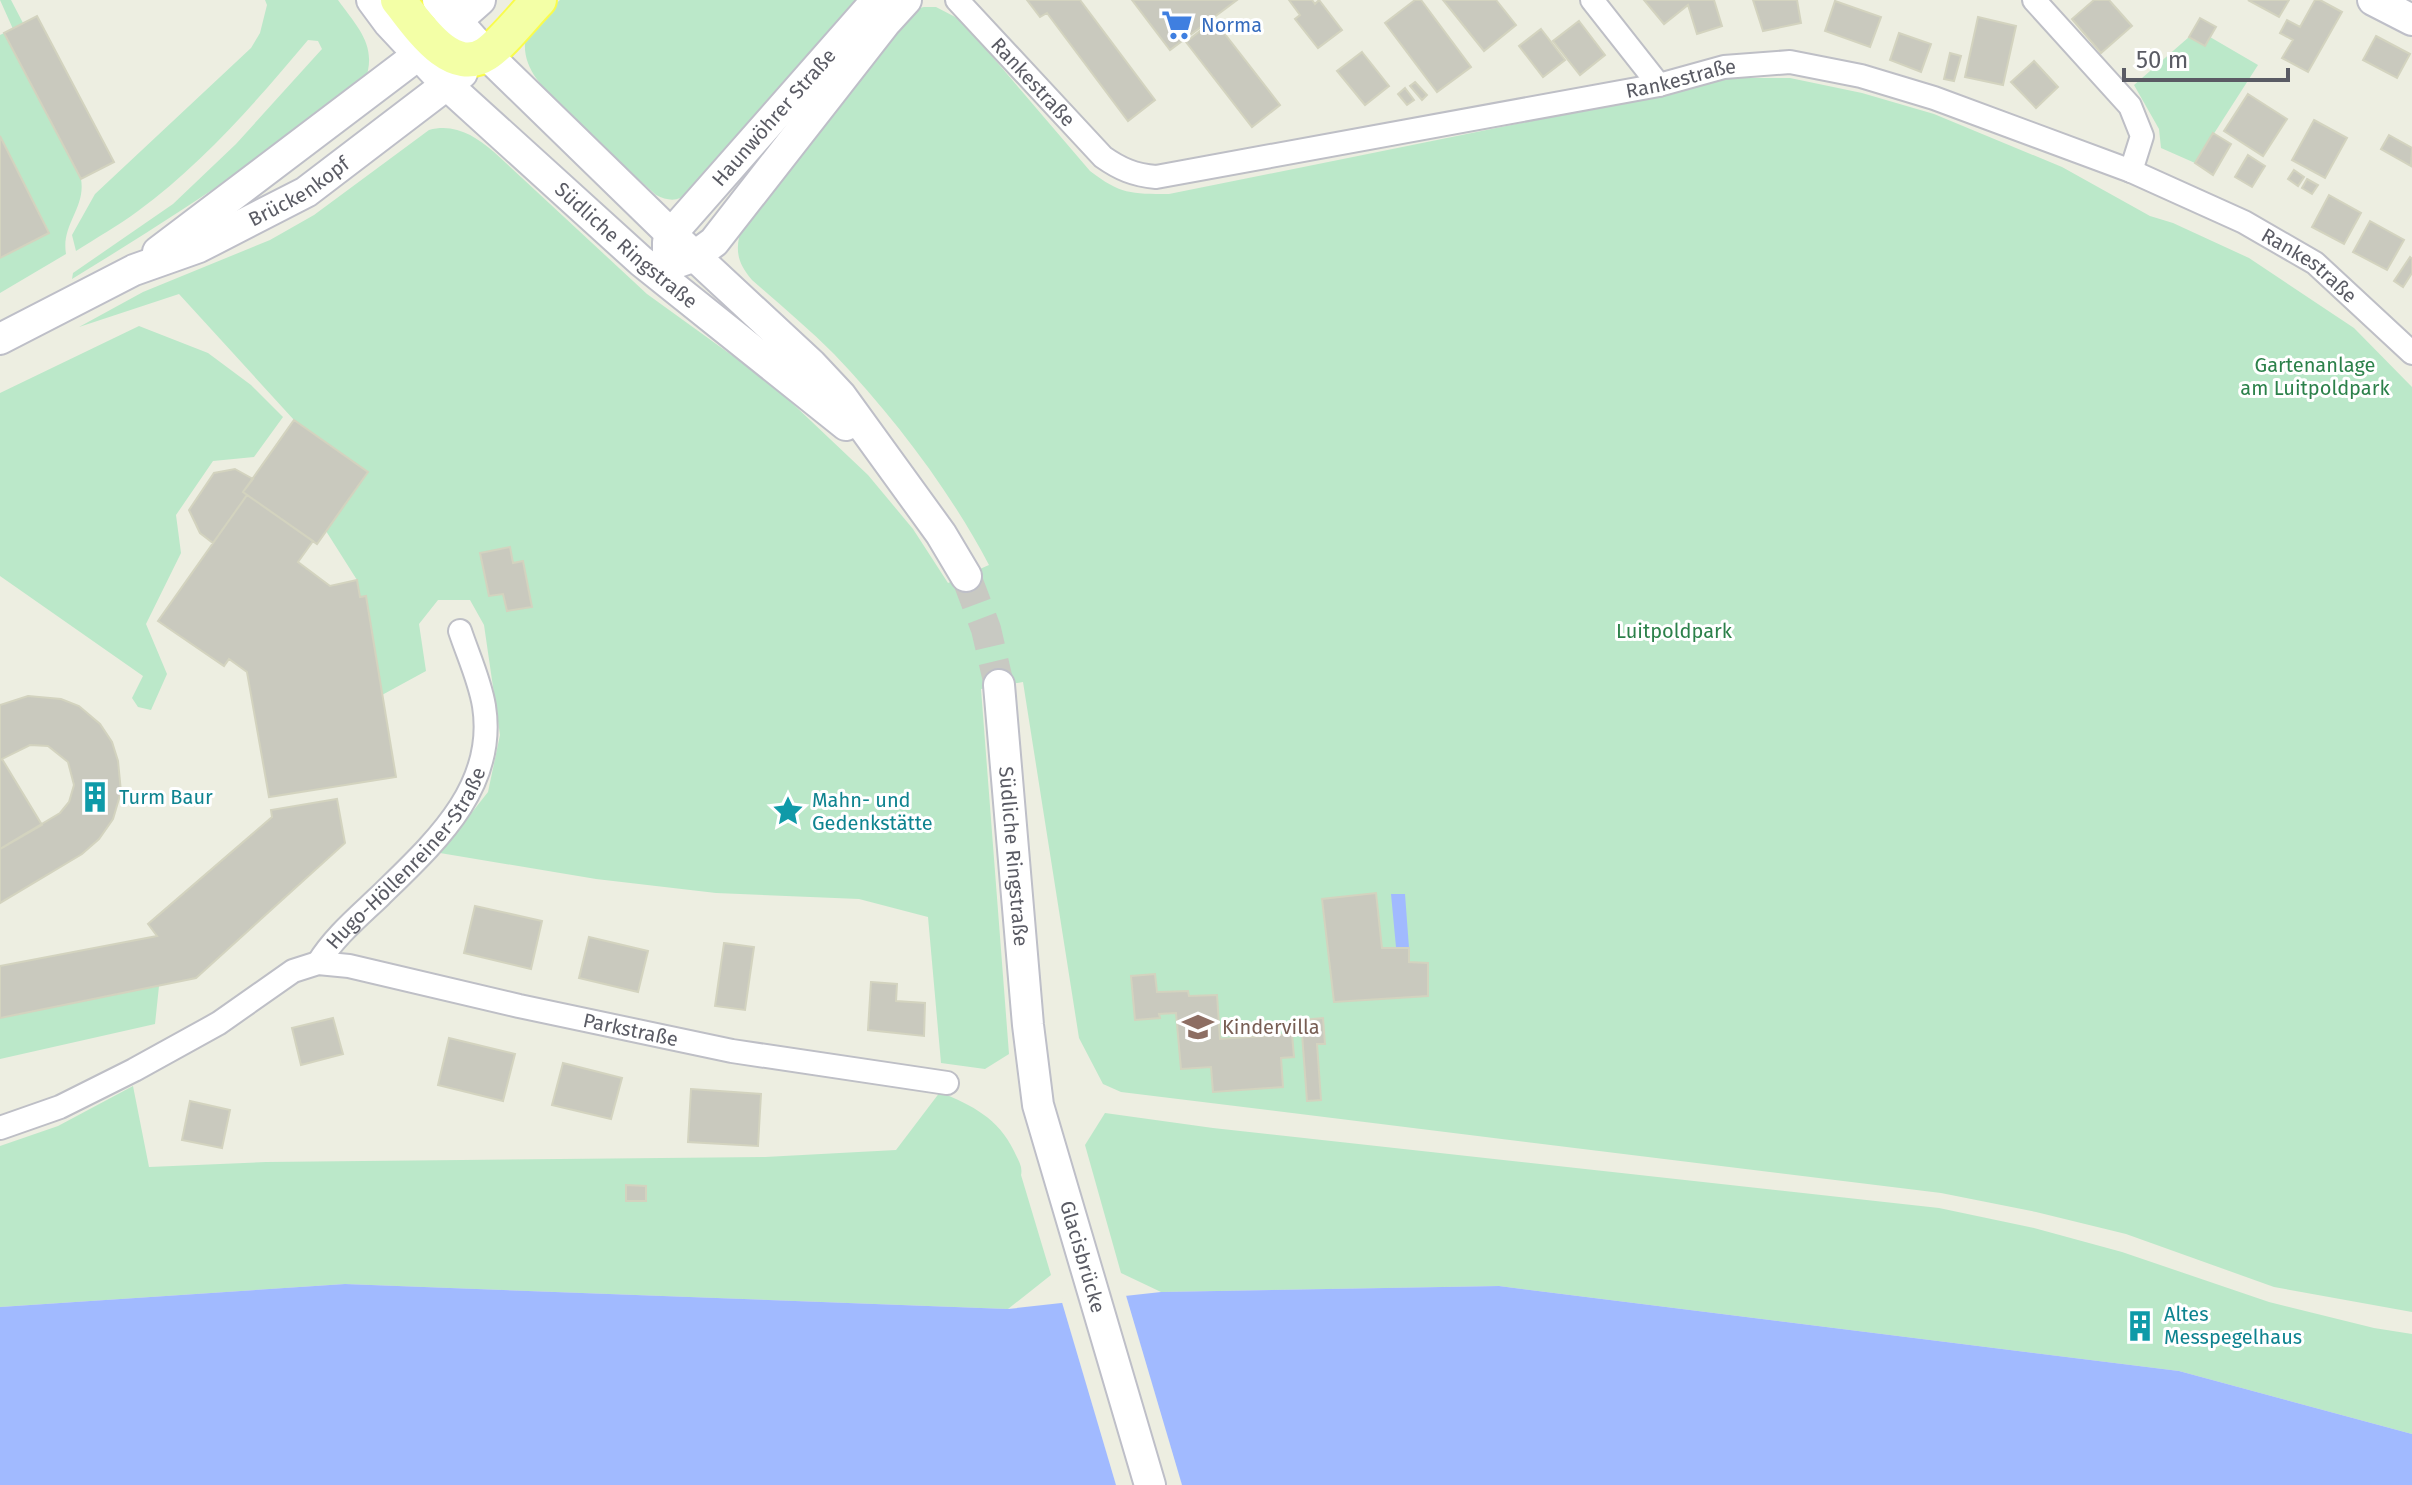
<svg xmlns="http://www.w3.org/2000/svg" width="2412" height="1485" viewBox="0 0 2412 1485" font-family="'Fira Sans',sans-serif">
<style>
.green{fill:#bbe8c9}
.water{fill:#a1baff}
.pier{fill:#edeee1}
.building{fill:#c9c9be;stroke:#d3d3bf;stroke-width:2}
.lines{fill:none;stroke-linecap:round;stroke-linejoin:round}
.secondary-tunnel{stroke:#c8c9c2;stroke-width:30;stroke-dasharray:30 15;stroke-linecap:butt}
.street-casing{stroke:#bebfc6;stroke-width:26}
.secondary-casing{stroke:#bebfc8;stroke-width:34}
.primary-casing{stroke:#f9fc4c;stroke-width:38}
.street{stroke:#fff;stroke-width:22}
.secondary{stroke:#fff;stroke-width:30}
.primary{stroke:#f3ffa6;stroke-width:34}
.labels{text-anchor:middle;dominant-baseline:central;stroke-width:6;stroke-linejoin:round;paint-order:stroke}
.shop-label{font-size:20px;fill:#366cbe;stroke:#fff;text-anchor:start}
.street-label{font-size:20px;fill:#5a5b64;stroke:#fff}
.park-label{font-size:20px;fill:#2c814a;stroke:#fff}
.culture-label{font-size:20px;fill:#0d838f;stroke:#fff;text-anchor:start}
.education-label{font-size:20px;fill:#785e54;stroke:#fff;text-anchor:start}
</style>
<rect width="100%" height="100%" fill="#edeee1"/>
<path class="green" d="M0,0H11L23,23L13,29Z
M265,0H338C358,28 379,47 364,83C270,154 172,218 72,279L73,273L173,204L236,144L322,49L318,41L308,40C256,102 203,163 138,211C118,226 96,238 76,251L72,235L95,194L251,48L260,33L267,5Z
M560,0H861L688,193C678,202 668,201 656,195C616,158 568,122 536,78C529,68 524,56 525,43C528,27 549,11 560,0Z
M924,7H936L961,20L1090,171C1120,194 1131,194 1169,194L1660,95L1724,78H1790L1862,93L1934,114L2062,167L2150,216L2173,223L2249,258L2354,328L2412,387V1312L2274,1287L2126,1234L2036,1212L1941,1193L1121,1092L1103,1084L1079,1038L1023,682L981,689L1009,1054L985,1069L941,1063L928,917L859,899L716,893L596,879L440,853L488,792L500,735L484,625L470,600H438L419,624L426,671L382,695L366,597H360L357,580L326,531L368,472L294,420L179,294L79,327L143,292L270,240L314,215L429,130C455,123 475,136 494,152L647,294L773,385L868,475L913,529L948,583L989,565C949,489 893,416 834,354C808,328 779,304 752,280C736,261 735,249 742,226L911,10Z
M4,33L81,179C86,208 61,224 66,254L0,293V258L49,232L0,136V35Z
M2189,37L2205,46L2210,37L2258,65L2195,163L2161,148L2159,129L2134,85Z
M139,326L208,353L251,385L283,417L254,457L213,461L176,515L181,553L146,624L167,674L151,710L138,707L132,698L143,676L0,576V393Z
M159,986L155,1024L0,1059V1018Z
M133,1086L149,1167L266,1162L765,1157L896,1150L940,1092C973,1106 998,1118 1014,1151C1018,1160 1023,1166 1021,1175L1051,1275L1008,1309L345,1284L0,1307V1146L58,1126Z
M1105,1113L1213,1128L1939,1208L2034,1228L2122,1252L2269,1302L2374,1328L2412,1334V1434L2179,1371L1499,1286L1161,1292L1121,1273L1085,1145Z"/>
<path class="water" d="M1391,894H1405L1409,948L1396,947Z
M345,1284L1008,1309L1161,1292L1499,1286L2179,1371L2412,1434V1485H0V1307Z"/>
<path class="pier" d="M1125,1292L1182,1485H1116L1061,1299Z"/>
<path class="building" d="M1027,0H1080L1155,100L1128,121L1047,13L1040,17Z
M1132,0H1237L1170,50Z
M1289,0H1312L1315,4L1319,0L1342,30L1318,48L1295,19L1300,15Z
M1415,0H1421L1471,67L1437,92L1385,23Z
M1443,0H1496L1516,25L1484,51Z
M1644,0H1714L1722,26L1697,34L1688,5L1664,24Z
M1753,0H1797L1801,23L1763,31Z
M2094,0H2109L2132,26L2101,53L2072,19Z
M2248,0H2289L2279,17Z
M2315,0H2320L2342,12L2308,72L2282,58L2293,40L2280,33L2287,20L2300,27Z
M1835,1L1881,17L1870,47L1825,31Z
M37,16L114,162L81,179L4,33Z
M1978,17L2016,26L2003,85L1965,77Z
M2200,18L2216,27L2205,46L2189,37Z
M1214,20L1280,105L1252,127L1186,42Z
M1579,21L1605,55L1580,75L1553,41Z
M1541,29L1565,60L1543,77L1519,46Z
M1899,33L1931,44L1921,72L1890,60Z
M2376,36L2410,54L2397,78L2363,60Z
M1362,52L1389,86L1365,105L1337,71Z
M1950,53L1961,56L1954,81L1944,79Z
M2034,61L2058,87L2036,108L2011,82Z
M1415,82L1427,95L1422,100L1410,86Z
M1405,88L1414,100L1407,105L1398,94Z
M2248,94L2287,119L2263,156L2224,131Z
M2314,120L2347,138L2325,178L2292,160Z
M2213,133L2231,144L2213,175L2195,163Z
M2389,135L2412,148L2411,166L2381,149Z
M0,136L49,233L0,258Z
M2248,155L2265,166L2252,187L2235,177Z
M2294,170L2304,177L2298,186L2288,179Z
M2307,179L2318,185L2312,194L2302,188Z
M2329,195L2361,213L2344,244L2312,227Z
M2370,221L2404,240L2387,270L2353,252Z
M2410,257L2412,259V273L2403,287L2394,281Z
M294,420L368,472L317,544L243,492Z
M235,469L253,479L243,492L247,495L213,543L200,533L189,510L214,473Z
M247,495L313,541L298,562L330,586L357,580L360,597L366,596L396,777L269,797L247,672L229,659L224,666L158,621Z
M510,547L513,563L523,561L532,607L507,611L503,594L489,596L480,553Z
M28,696L61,699L79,706L100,724L112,742L118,761L121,792L113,819L99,839L82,854L0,903V849L60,813L69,802L74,785L68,762L48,746L30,745L0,760V705Z
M2,759L42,825L0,849V760Z
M337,799L345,843L196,978L0,1018V966L157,936L148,924L272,817L271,810Z
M1376,893L1382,948H1409V962L1428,963V996L1334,1002L1322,899Z
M475,906L542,921L531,969L464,953Z
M589,937L648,951L638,992L579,978Z
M724,943L754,947L745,1010L715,1006Z
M1155,974L1157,992L1188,991L1189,996L1217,995L1220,1039L1292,1034L1294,1057L1281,1058L1283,1087L1213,1092L1211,1067L1181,1069L1176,1013L1159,1014L1160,1018L1135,1020L1131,976Z
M871,982L897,984L896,1001L925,1003L924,1036L868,1030Z
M333,1018L343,1054L301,1065L292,1028Z
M1323,1018L1325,1044H1317L1321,1100L1307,1101L1301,1020Z
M449,1038L515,1054L503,1101L438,1085Z
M563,1063L622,1078L611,1119L552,1105Z
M691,1089L761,1094L758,1146L688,1142Z
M190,1101L230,1110L222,1148L182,1140Z
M626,1185L646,1186V1201H626Z
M2135,1320L2146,1321L2144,1332L2133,1331Z"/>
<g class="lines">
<path class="secondary-tunnel" d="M966,576L986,629L999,685"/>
<defs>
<g id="street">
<path id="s1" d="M957,0L1103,157C1120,169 1134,175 1156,177L1659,85L1724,67L1790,62L1861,76L1934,98L2131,171L2244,222L2315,263L2412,353"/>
<path d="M1592,0L1659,85"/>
<path d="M2034,0L2130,106L2142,136L2131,171"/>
<path id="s2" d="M318,963C334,937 358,917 380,896C433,844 497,788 484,706C480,681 468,655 460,631"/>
<path id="s3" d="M0,1128L60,1107L134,1070L219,1023L293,971L318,963L349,966L519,1006L732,1051L947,1083"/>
</g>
<g id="secondary">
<path id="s4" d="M372,0L389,23L447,85L641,261L846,425"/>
<path d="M438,0L486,54L671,234L811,364L841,396L941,534L966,576"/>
<path d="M2373,0L2412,20"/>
<path d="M158,252L418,55L480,0"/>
<path id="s5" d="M668,252V242L671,234L877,0"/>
<path d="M678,262L695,256L714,242L885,23L906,0"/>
<path id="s6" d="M0,339L134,270L199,247L306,192L462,73"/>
<path id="s7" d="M999,685L1028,1025L1038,1105L1150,1485"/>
</g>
<path id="primary" d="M398,0C417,23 450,77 486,54C502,44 525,14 539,0"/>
</defs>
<use href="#street" class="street-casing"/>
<use href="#secondary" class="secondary-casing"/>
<use href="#primary" class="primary-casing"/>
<use href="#street" class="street"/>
<use href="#secondary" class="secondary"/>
<use href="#primary" class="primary"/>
</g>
<defs>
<symbol id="supermarket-bare" viewBox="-9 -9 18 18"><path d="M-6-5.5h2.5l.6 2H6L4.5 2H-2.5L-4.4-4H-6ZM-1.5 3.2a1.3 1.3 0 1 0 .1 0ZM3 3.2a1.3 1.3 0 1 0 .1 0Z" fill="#3f7fe0" stroke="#fff" stroke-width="2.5" paint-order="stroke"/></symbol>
<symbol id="building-bare" viewBox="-9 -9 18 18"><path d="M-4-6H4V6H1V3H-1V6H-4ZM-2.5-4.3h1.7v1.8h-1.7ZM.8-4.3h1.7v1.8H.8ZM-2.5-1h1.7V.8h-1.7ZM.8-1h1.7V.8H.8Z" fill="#0f9aa8" stroke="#fff" stroke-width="2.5" paint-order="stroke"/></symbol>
<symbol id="sight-bare" viewBox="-9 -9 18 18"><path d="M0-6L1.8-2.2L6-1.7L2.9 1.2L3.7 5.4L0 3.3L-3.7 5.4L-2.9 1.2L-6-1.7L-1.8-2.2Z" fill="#0f9aa8" stroke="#fff" stroke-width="2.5" paint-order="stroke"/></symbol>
<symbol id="school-bare" viewBox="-9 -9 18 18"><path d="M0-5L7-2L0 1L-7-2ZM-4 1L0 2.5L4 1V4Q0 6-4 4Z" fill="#8d6e63" stroke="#fff" stroke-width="2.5" paint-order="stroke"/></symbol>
</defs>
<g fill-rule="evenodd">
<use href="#supermarket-bare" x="1155" y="3" width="44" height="44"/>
<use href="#building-bare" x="73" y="775" width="44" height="44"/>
<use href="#sight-bare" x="766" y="789" width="44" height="44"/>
<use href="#school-bare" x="1176" y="1005" width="44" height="44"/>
<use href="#building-bare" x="2118" y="1304" width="44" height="44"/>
</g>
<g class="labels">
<g class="shop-label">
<text x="1201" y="25">Norma</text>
</g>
<g class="street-label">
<text stroke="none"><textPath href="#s1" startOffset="806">Rankestraße</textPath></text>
<text stroke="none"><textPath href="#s1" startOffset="112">Rankestraße</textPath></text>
<text stroke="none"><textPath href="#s5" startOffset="174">Haunwöhrer Straße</textPath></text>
<text stroke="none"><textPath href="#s6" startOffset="334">Brückenkopf</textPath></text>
<text stroke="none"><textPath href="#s4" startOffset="354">Südliche Ringstraße</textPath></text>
<text stroke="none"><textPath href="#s1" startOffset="1478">Rankestraße</textPath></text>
<text stroke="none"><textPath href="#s7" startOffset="172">Südliche Ringstraße</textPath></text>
<text stroke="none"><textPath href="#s2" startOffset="138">Hugo-Höllenreiner-Straße</textPath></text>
<text stroke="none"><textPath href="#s3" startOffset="680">Parkstraße</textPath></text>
<text stroke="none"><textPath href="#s7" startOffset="580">Glacisbrücke</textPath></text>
</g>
<g class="park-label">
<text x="2315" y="365">Gartenanlage<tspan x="2315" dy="23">am Luitpoldpark</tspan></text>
<text x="1674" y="631">Luitpoldpark</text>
</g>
<g class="culture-label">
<text x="119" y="797">Turm Baur</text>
<text x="812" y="800">Mahn- und<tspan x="812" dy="23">Gedenkstätte</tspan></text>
<text x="2164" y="1314">Altes<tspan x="2164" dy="23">Messpegelhaus</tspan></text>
</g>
<g class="education-label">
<text x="1222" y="1027">Kindervilla</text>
</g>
</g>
<path d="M2124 68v12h164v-12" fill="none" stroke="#5a5b64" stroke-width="4"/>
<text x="2136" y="68" font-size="24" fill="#5a5b64" stroke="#ffffff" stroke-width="6" paint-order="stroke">50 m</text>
</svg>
